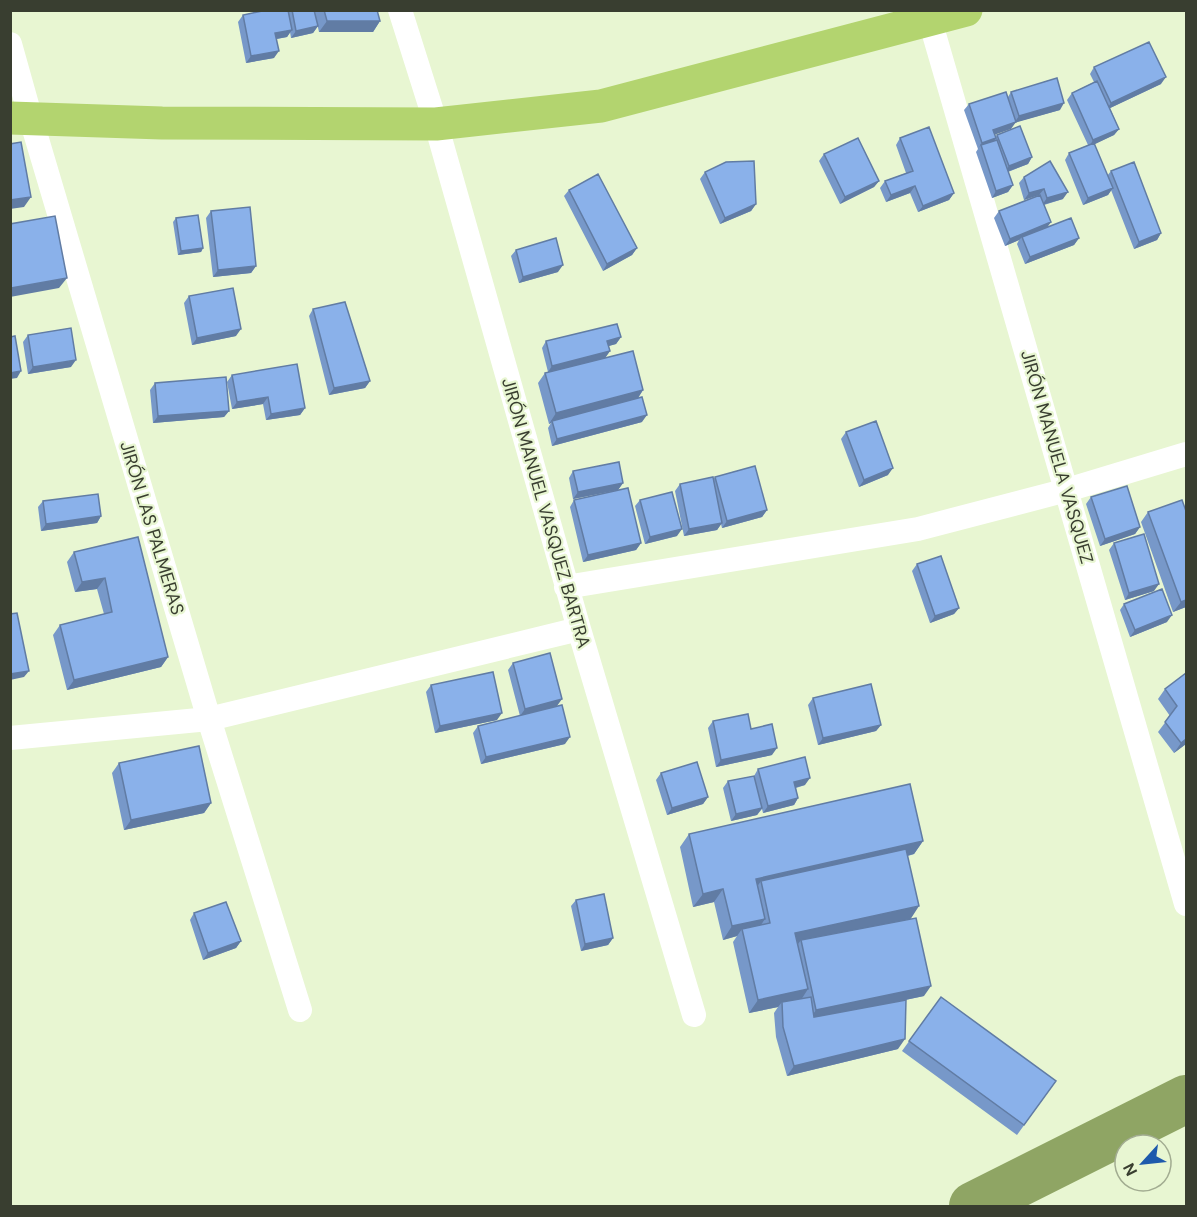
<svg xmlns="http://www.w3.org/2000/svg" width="1197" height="1217" viewBox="0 0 1197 1217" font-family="'DM Sans',sans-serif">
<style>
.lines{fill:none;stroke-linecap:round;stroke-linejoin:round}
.river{stroke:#8fa564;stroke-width:48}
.street{stroke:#fff;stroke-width:24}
.highway{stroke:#b3d46f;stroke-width:33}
.wall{fill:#7798c9}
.shaded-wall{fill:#617ca4}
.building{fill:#8ab1ea;stroke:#617ca4;stroke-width:1.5}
.labels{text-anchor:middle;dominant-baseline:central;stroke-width:4.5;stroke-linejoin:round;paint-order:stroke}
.street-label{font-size:18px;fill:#393e30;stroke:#e8f6d2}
</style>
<rect width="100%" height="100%" fill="#e8f6d2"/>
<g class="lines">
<path class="river" d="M973,1206L1186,1099"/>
<path class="street" d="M400,10L436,124L579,629L694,1015
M927,10L1186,904
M10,44L31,119L209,719L300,1010
M566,587L918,529L1067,490L1186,454
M10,738L209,719L579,629"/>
<path class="highway" d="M10,118L162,123L436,124L601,106L966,10"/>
</g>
<path class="wall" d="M267,10H314L318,26L313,33L291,38L290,32L287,37L277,39L274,58L246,63L238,22L243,15Z
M314,10H377L380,21L373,32H319Z
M1094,67L1161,84L1110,108L1119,129L1114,135L1094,144L1107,176L1111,171L1161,233L1157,240L1134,249L1111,190L1108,195L1083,205L1065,160L1069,153L1088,145L1067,100L1072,93L1094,82L1090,74Z
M1011,92L1060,110L1016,122L994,135L995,138L997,135L1032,157L1028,164L1008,172L1013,185L1008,192L992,198L976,152L978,149L964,110L969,104L1008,97Z
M900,138L954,193L949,200L918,212L910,193L886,202L880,188L885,181L906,173L896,145Z
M824,154L879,181L874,187L840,204L819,161Z
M705,172L756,204L751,211L720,224L700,179Z
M1024,177L1063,199L1044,205L1048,227L1079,238L1074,245L1025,264L1017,244L1019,240L1005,246L994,218L999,211L1039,195L1024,200L1019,183Z
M569,190L637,248L632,255L603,271L564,196Z
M211,211L256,266L251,273L213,277L206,218Z
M176,218L203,248L201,252L178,255L173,222Z
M516,250L558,272L519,283L511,256Z
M189,296L236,336L192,345L184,303Z
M313,309L370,381L365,388L329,395L309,316Z
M28,335L71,367L28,374L23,342Z
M621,337L616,344L608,346L610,351L605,358L643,390L638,398L642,422L552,446L548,428L551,423L549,424L538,383L545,373L548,372L542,348L546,341Z
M232,375L305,408L300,415L266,420L263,404L232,409L227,382Z
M155,383L229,411L224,417L153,423L150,390Z
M846,432L888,475L859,487L841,439Z
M573,471L623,483L618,490L573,499L569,478Z
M715,477L767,510L762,517L722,528L721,524L717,530L684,536L675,491L680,484L713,480Z
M1091,497L1140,527L1135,534L1100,546L1086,504Z
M574,500L641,543L636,550L583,562L570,507Z
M640,500L677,536L645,544L635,506Z
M43,501L101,516L97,523L41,531L38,507Z
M1148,512L1186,607L1173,612L1141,522Z
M138,537L168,657L161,667L67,690L53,635L60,625L104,614L97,589L75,592L67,562L74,552Z
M1114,543L1154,591L1125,600L1109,550Z
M917,564L959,608L954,614L930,623L912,571Z
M1124,604L1167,622L1130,637L1120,610Z
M513,663L557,706L565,744L481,764L473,733L478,726L520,716L508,670Z
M1186,673V744L1174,753L1158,732L1170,716L1158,699L1165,689Z
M431,685L497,720L435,733L426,692Z
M813,698L881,725L876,731L818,745L808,705Z
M713,721L751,729L772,755L716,767L708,728Z
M119,763L211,803L204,813L124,830L112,773Z
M758,769L805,785L796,788L798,798L794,805L763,813L762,809L757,815L731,821L723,788L728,781L754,776Z
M661,773L708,797L703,804L667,815L656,780Z
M689,834L923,841L914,854L908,856L910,919L924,996L882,1005L898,1049L787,1076L776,1037L774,1013L778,1007L749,1013L733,942L737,936L723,940L714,902L693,907L680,847Z
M576,900L613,938L608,945L581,951L571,906Z
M194,913L241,941L236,948L203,960L190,920Z
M941,997L1056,1081L1017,1135L902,1051Z"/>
<path class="shaded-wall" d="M327,21H380L373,32H319Z
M318,26L313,33L291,38L296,31Z
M292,30L287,37L270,40L275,33Z
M279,51L274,58L246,63L251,56Z
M1166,77L1161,84L1106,110L1111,103Z
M1064,103L1060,110L1014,123L1019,116Z
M1016,122L1011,129L988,137L993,130Z
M1119,129L1114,135L1089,147L1093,140Z
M996,138L991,145H981L977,150L982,143Z
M1032,157L1028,164L1004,173L1009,166Z
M879,181L874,187L840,204L845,197Z
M1013,185L1008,192L992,198L996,191Z
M915,186L910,193L886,202L891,195Z
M1113,188L1108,195L1083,205L1088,198Z
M1044,189L1039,195L1024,200L1029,193Z
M1068,192L1063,199L1042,205L1047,198Z
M954,193L949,200L918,212L923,206Z
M31,197L24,207L10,209V200Z
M756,204L751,211L720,224L725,218Z
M1051,222L1046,229L1022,237L1019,240L1005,246L1010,239Z
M1161,233L1157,240L1134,249L1139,242Z
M1079,238L1074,245L1025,264L1030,257Z
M203,248L201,252L178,255L181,251Z
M637,248L632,255L603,271L607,264Z
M563,265L558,272L519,283L523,277Z
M256,266L251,273L213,277L218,270Z
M67,278L59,288L10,297L11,288Z
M241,329L236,336L192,345L197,338Z
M621,337L616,344L602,348L607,341Z
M610,351L605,358L548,372L552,366Z
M76,360L71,367L28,374L33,367Z
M21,371L17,378L10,379V373Z
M370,381L365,388L329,395L334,388Z
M643,390L636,401L552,421L551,423L549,424L556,413Z
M268,397L263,404L232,409L237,402Z
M305,408L300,415L266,420L271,414Z
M229,411L224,417L153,423L158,416Z
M647,415L642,422L552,446L557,439Z
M893,468L888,475L859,487L864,480Z
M623,483L618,490L573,499L578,492Z
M767,510L762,517L722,528L727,521Z
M101,516L97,523L41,531L46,524Z
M722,523L717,530L684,536L689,529Z
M1140,527L1135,534L1100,546L1105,539Z
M682,529L677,536L645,544L650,537Z
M641,543L636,550L583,562L588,555Z
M105,578L97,589L75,592L82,582Z
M1159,584L1154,591L1125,600L1129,593Z
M1186,600V607L1173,612L1181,602Z
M959,608L954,614L930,623L935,616Z
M1172,615L1167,622L1130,637L1135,630Z
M168,657L161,667L67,690L74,680Z
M29,671L24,677L10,680V674Z
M562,699L557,706L520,716L525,709Z
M502,713L497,720L435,733L440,726Z
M881,725L876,731L818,745L823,738Z
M570,737L565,744L481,764L486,757Z
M1186,739V744L1174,753L1181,743Z
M777,748L772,755L716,767L721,760Z
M810,778L805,785L790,789L794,782Z
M708,797L703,804L667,815L672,808Z
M798,798L794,805L763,813L768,806Z
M211,803L204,813L124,830L131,820Z
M762,808L757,815L731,821L736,814Z
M923,841L914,854L763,889L761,881L754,891L756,879Z
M723,889L714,902L693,907L703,894Z
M919,906L910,920L801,940L798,944L795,933Z
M765,919L756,932L742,929L737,936L723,940L732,926Z
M613,938L608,945L581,951L585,944Z
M241,941L236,948L203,960L208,953Z
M931,986L924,996L809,1020L816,1010Z
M808,989L799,1003L782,1002L778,1007L749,1013L758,1000Z
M905,1039L898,1049L787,1076L794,1066Z"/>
<path class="building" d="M267,10H288L292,30L275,33L279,51L251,56L243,15Z
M292,10H314L318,26L296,31Z
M324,10H377L380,21H327Z
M1149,42L1166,77L1111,103L1094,67Z
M1057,78L1064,103L1019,116L1011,92Z
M1097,81L1119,129L1093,140L1072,93Z
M1006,92L1016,122L993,130L996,138L982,143L969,104Z
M1020,126L1032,157L1009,166L997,135Z
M929,127L954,193L923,206L915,186L891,195L885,181L913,171L900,138Z
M858,138L879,181L845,197L824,154Z
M997,140L1013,185L996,191L981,145Z
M21,142L31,197L10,200V144Z
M1094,143L1113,188L1088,198L1069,153Z
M754,161L756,204L725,218L705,172L726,162Z
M1050,161L1068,192L1047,198L1044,189L1029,193L1024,177Z
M1134,162L1161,233L1139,242L1111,171Z
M598,174L637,248L607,264L569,190Z
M1040,195L1051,222L1010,239L999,211Z
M250,207L256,266L218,270L211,211Z
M198,215L203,248L181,251L176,218Z
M55,216L67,278L11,288L10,224Z
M1071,218L1079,238L1030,257L1022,237Z
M556,238L563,265L523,277L516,250Z
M233,288L241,329L197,338L189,296Z
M345,302L370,381L334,388L313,309Z
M617,324L621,337L607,341L610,351L552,366L546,341Z
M71,328L76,360L33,367L28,335Z
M15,336L21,371L10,373V337Z
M633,351L643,390L556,413L545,373Z
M297,364L305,408L271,414L268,397L237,402L232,375Z
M226,377L229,411L158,416L155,383Z
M642,397L647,415L557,439L552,421Z
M876,421L893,468L864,480L846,432Z
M619,462L623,483L578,492L573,471Z
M755,466L767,510L727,521L715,477Z
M713,477L722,523L689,529L680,484Z
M1127,486L1140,527L1105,539L1091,497Z
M628,488L641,543L588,555L574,500Z
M672,492L682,529L650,537L640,500Z
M98,494L101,516L46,524L43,501Z
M1182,500L1186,511V600L1181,602L1148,512Z
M1144,534L1159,584L1129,593L1114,543Z
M138,537L168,657L74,680L60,625L112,612L105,578L82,582L74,552Z
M941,556L959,608L935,616L917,564Z
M1162,589L1172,615L1135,630L1124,604Z
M17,613L29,671L10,674V614Z
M550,653L562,699L525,709L513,663Z
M493,672L502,713L440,726L431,685Z
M1186,673V739L1181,743L1165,722L1177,706L1165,689Z
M871,684L881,725L823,738L813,698Z
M562,705L570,737L486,757L478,726Z
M748,714L751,729L772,724L777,748L721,760L713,721Z
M199,746L211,803L131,820L119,763Z
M805,757L810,778L794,782L798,798L768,806L758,769Z
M697,762L708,797L672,808L661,773Z
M754,776L762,808L736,814L728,781Z
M910,784L923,841L756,879L765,919L732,926L723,889L703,894L689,834Z
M906,849L919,906L795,933L808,989L758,1000L742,929L770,923L761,881Z
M604,894L613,938L585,944L576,900Z
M226,902L241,941L208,953L194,913Z
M916,918L931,986L816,1010L801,940Z
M811,997L814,1017L906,1000L905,1039L794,1066L783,1027L782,1002Z
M941,997L1056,1081L1024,1125L909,1041Z"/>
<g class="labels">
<g class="street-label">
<text transform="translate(1057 457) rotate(74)">JIRÓN MANUELA VASQUEZ</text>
<text transform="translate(546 513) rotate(74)">JIRÓN MANUEL VASQUEZ BARTRA</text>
<text transform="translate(152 528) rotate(73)">JIRÓN LAS PALMERAS</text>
</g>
</g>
<rect width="1197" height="1217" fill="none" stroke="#393e30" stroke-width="24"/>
<g transform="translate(1143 1163) rotate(243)"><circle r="28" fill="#e8f6d2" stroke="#a2ac91" stroke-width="1.5"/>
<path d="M0-4.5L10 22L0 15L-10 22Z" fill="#1e5aac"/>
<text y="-9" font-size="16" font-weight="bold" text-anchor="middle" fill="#393e30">N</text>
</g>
</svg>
